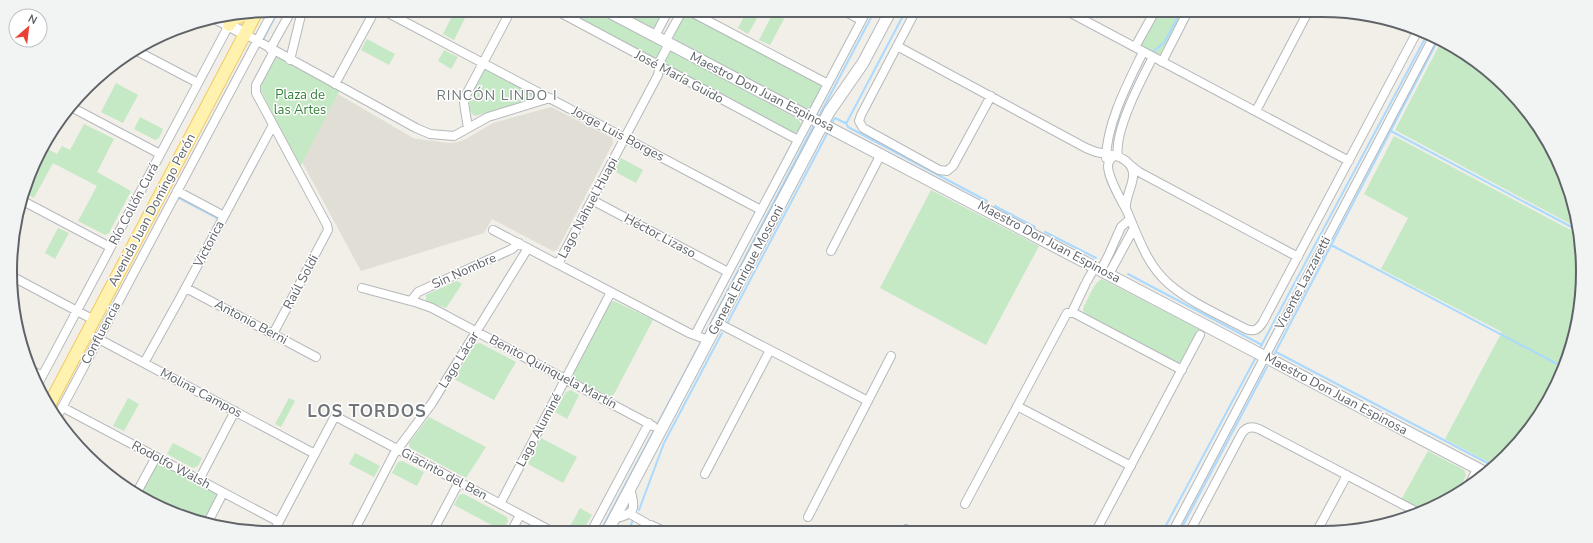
<svg xmlns="http://www.w3.org/2000/svg" width="1593" height="543" viewBox="0 0 1593 543" font-family="'Nunito Sans',sans-serif">
<style>
.education{fill:#e1ded6}
.green{fill:#c5e8c5}
.lines{fill:none;stroke-linecap:round;stroke-linejoin:round}
.stream{stroke:#aadaff;stroke-width:2}
.street-casing{stroke:#b5b8bc;stroke-width:10}
.secondary-casing{stroke:#b6babf;stroke-width:13}
.primary-casing{stroke:#f2c960;stroke-width:14}
.street{stroke:#fff;stroke-width:8}
.secondary{stroke:#fff;stroke-width:11}
.primary{stroke:#fff2af;stroke-width:12}
.labels{text-anchor:middle;dominant-baseline:central;stroke-width:3;stroke-linejoin:round;paint-order:stroke}
.street-label{font-size:13px;fill:#5f6368;stroke:#fff}
.park-label{font-size:13px;fill:#348238;stroke:#fff}
.neighbourhood-label{font-size:14px;letter-spacing:1px;fill:#70757a;stroke:#fff}
.district-label{font-size:17px;font-weight:bold;letter-spacing:1px;fill:#70757a;stroke:#fff}
.rim{fill:none;stroke:#5f6368;stroke-width:2}
</style>
<rect width="100%" height="100%" fill="#f1efe8"/>
<path class="education" d="M338,94L413,138L418,139L448,143L458,142L466,139L493,123L551,107L612,138L613,143L557,250L553,251L492,219L484,233L361,271L302,162Z"/>
<path class="green" d="M1157,11H1185L1162,54L1159,55L1142,47L1140,44Z
M568,13H599L660,45C663,50 659,58 654,59Z
M623,13H663L656,27L652,28Z
M746,13H760L748,34L738,28Z
M773,13L784,19L770,45L759,40Z
M453,14H467L454,40L443,34Z
M687,14L820,84L821,88L811,107L809,109H805L676,40L674,38C674,31 681,18 687,14Z
M367,39L395,54L389,65L361,50Z
M1442,40L1481,64L1518,99L1548,141L1569,187L1578,228L1395,130Z
M444,50L458,57L451,69L438,61Z
M669,52H673L798,119L801,123C801,128 799,132 794,133L667,65L665,62Z
M276,58H280L340,90L300,167L261,91L262,82Z
M487,69L539,96L538,98L475,116C460,106 478,81 483,70Z
M116,83L138,95L123,123L101,112Z
M140,117L163,129L159,138L155,140L134,129Z
M84,124L114,139L97,172L131,191L109,233L105,235L78,221L97,186L53,163L34,198L26,194L37,156L44,147L57,154L62,146L70,150Z
M1394,136L1580,235L1582,288L1574,339L1548,402L1496,466L1445,439L1502,332L1381,269L1408,218L1364,194Z
M621,158L643,170L636,183L614,171Z
M931,190L1039,246L986,345L880,288Z
M58,228L69,233L55,259L45,253Z
M1102,279L1200,330L1184,361L1177,363L1085,315L1083,310L1084,306C1089,298 1094,282 1102,279Z
M457,281L462,284L446,308L426,301V295Z
M614,301L653,320L612,398L575,379L573,375L610,303Z
M480,343L516,362L494,400L454,379L475,344Z
M571,390L579,395L567,419L555,412L566,392Z
M128,398L139,404L124,431L113,426Z
M289,398L295,401L281,427L275,424Z
M429,417L486,447L466,478L410,448L409,443Z
M541,438L577,457L563,483L528,464Z
M173,443L202,458L198,466L193,468L167,454Z
M1428,451L1464,470L1466,475L1459,491L1437,506L1422,511L1401,500Z
M355,453L380,466L374,477L349,464Z
M402,461L424,472L417,486L392,473L398,462Z
M160,464L216,493V498L203,524L140,495L155,467Z
M464,494L507,517L508,521L503,531L454,505L459,495Z
M580,508L592,515L582,532H567Z"/>
<g class="lines">
<path class="stream" d="M263,40L276,15
M1151,53L1164,43L1181,11
M819,116L874,12
M832,123L835,118L845,123L847,122L905,12
M846,123L848,127L987,201
M1391,131L1579,231
M179,198L219,219
M995,206L1035,227
M1045,232L1096,258
M1331,245L1563,367
M1128,274L1262,345
M728,322L828,132
M705,334L813,127
M1261,346L1428,33
M1276,352L1495,467
M1275,353L1439,38
M639,510L664,443L722,333
M1163,531L1255,359
M1180,531L1267,367
M600,532L701,342
M628,532L633,520"/>
<defs>
<path id="street" d="M1067,11L1349,161
M846,12L861,20
M915,12L861,115L859,121L863,128L939,170L947,171L953,166L991,96
M561,13L798,140
M693,13L828,84
M390,14L761,210
M245,34L416,128L430,134L454,136L488,117L550,98
M655,36L667,13
M665,42L681,13
M897,46L1086,148L1096,152L1118,156C1114,131 1141,80 1153,57
M1135,47L1155,11
M270,49L289,15
M137,51L198,83
M290,60L301,15
M1162,62L1188,11
M335,84L373,14
M73,108L160,154
M1256,111L1309,10
M468,128L464,103L466,95L509,14
M1106,158C1107,122 1128,83 1143,52
M1130,165L1139,172L1298,257
M177,191L224,216
M592,200L728,272
M23,201L110,247
M1126,209C1124,193 1143,174 1126,161C1122,158 1119,156 1114,156C1110,159 1108,162 1108,166C1108,178 1121,200 1127,211C1138,237 1147,265 1169,284C1191,303 1220,315 1246,329C1254,332 1258,330 1263,322L1418,30
M493,230L689,333L708,340
M831,251L881,154
M1109,254L1121,227L1130,219
M558,264L658,75L661,59L669,44
M1101,270L1108,256
M1109,274L1134,228
M15,278L94,320
M1087,281L1095,267
M186,288L316,357
M362,288L418,303L432,308L653,426
M411,301L418,292L512,249L519,243
M1072,312L1085,285
M718,323L868,401
M273,334L328,230L327,225L256,93V85L274,51
M695,335L866,12
M95,337L315,454
M144,363L179,300L273,125
M33,371L42,376
M39,382L229,25
M1017,406L1131,466
M62,407L279,522
M56,419L271,15
M705,474L770,350
M199,480L235,411
M1470,483L1477,469
M136,494L156,457
M500,504L611,292
M965,504L1067,313H1074L1182,370
M630,514L646,523
M808,517L891,356
M614,519C637,513 635,509 630,488
M207,524L223,493
M651,525L666,532
M906,529L907,532
M1096,531L1200,335
M1173,531L1434,36
M1190,531L1242,433C1246,427 1252,426 1259,429L1417,512
M1317,531L1347,475
M511,532L520,515
M591,532L649,423
M273,533L335,416L553,532
M353,533L394,454L432,403L528,248
M432,533L459,482"/>
<path id="secondary" d="M611,13L1486,473
M214,17L245,34
M607,532L829,112L863,63L890,12"/>
<path id="primary" d="M229,25L233,19L244,15
M49,405L255,15"/>
</defs>
<use href="#street" class="street-casing"/>
<use href="#secondary" class="secondary-casing"/>
<use href="#primary" class="primary-casing"/>
<use href="#street" class="street"/>
<use href="#secondary" class="secondary"/>
<use href="#primary" class="primary"/>
</g>
<g class="labels">
<g class="street-label">
<text transform="translate(679 77) rotate(28)">José María Guido</text>
<text transform="translate(762 92) rotate(27)">Maestro Don Juan Espinosa</text>
<text transform="translate(618 134) rotate(28)">Jorge Luis Borges</text>
<text transform="translate(134 204) rotate(-62)">Río Collón Curá</text>
<text transform="translate(588 208) rotate(-62)">Lago Nahuel Huapi</text>
<text transform="translate(152 210) rotate(-62)">Avenida Juan Domingo Perón</text>
<text transform="translate(660 236) rotate(28)">Héctor Lizaso</text>
<text transform="translate(1049 242) rotate(28)">Maestro Don Juan Espinosa</text>
<text transform="translate(209 244) rotate(-62)">Victorica</text>
<text transform="translate(746 270) rotate(-62)">General Enrique Mosconi</text>
<text transform="translate(464 271) rotate(-24)">Sin Nombre</text>
<text transform="translate(301 282) rotate(-62)">Raúl Soldi</text>
<text transform="translate(1303 283) rotate(-62)">Vicente Lazzaretti</text>
<text transform="translate(251 322) rotate(28)">Antonio Berni</text>
<text transform="translate(101 333) rotate(-62)">Confluencia</text>
<text transform="translate(459 360) rotate(-58)">Lago Lácar</text>
<text transform="translate(553 372) rotate(28)">Benito Quinquela Martín</text>
<text transform="translate(201 393) rotate(28)">Molina Campos</text>
<text transform="translate(1336 394) rotate(28)">Maestro Don Juan Espinosa</text>
<text transform="translate(539 430) rotate(-62)">Lago Aluminé</text>
<text transform="translate(171 465) rotate(28)">Rodolfo Walsh</text>
<text transform="translate(444 474) rotate(28)">Giacinto del Ben</text>
</g>
<g class="park-label">
<text x="300" y="95">Plaza de<tspan x="300" dy="15">las Artes</tspan></text>
</g>
<g class="neighbourhood-label">
<text x="497" y="95">RINCÓN LINDO I</text>
</g>
<g class="district-label">
<text x="367" y="411">LOS TORDOS</text>
</g>
</g>
<path d="M0 0H1593V543H0ZM271 17H1322A254 254 0 0 1 1576 271V272A254 254 0 0 1 1322 526H271A254 254 0 0 1 17 272V271A254 254 0 0 1 271 17Z" fill="#f2f3f3" fill-rule="evenodd"/>
<path class="rim" d="M271 17H1322A254 254 0 0 1 1576 271V272A254 254 0 0 1 1322 526H271A254 254 0 0 1 17 272V271A254 254 0 0 1 271 17Z"/>
<g transform="translate(28 28) rotate(28)"><circle r="19" fill="#ffffff" stroke="#bfc1c3"/>
<path d="M0-3L7 15L0 10L-7 15Z" fill="#ea4335"/>
<text y="-6" font-size="11" font-weight="bold" text-anchor="middle" fill="#5f6368">N</text>
</g>
</svg>
